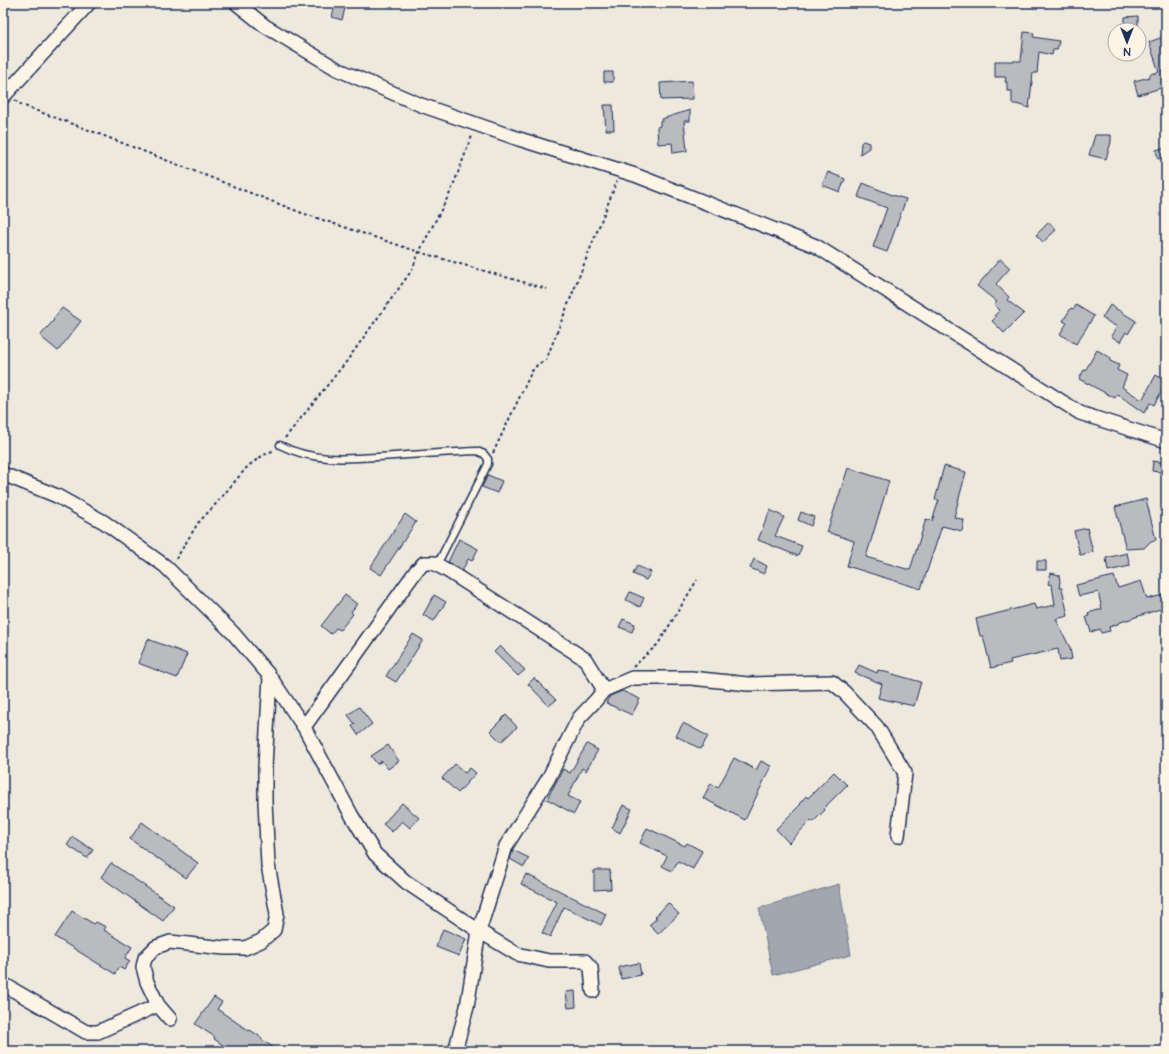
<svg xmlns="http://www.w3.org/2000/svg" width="1169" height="1054" viewBox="0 0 1169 1054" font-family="'Architects Daughter',sans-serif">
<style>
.water{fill:#a2a7af;stroke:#6c778f}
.building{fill:#babbbe;stroke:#1b2f5e}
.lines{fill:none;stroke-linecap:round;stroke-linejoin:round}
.lane-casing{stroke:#1b2f5e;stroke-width:9}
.street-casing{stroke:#1b2f5e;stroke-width:16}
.path{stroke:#1b2f5e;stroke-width:2;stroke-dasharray:3 3;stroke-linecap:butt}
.lane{stroke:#fcf5e5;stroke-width:6}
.street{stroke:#fcf5e5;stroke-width:13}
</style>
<rect width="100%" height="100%" fill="#eee9dd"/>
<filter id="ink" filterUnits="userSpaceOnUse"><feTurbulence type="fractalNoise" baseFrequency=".025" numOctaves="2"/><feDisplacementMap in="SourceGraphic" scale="8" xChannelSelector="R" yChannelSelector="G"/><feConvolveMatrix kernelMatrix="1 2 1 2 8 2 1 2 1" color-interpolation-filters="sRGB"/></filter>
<g filter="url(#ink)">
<path class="water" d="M839,884L851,955L773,975L759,908Z"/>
<path class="building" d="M335,5L345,8L342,20L332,17Z
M1138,16V30H1125V17Z
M1024,32L1034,33L1033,37L1059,41L1057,50H1053L1052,55L1039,52L1037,73H1033L1029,108L1016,104H1012V91H1007V82H1005L1006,77H995V61H1021Z
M1166,36V89H1164V87L1138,95L1134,81L1150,77V74L1159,72L1149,42Z
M604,72H613V82H604Z
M692,81L693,99L661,100L660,83Z
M604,105H613L614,130H606Z
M690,110V121H684L687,151L673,153L672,143L658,144L657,127L660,126V121H663L662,119Z
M1095,135H1111V142L1106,159L1089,155Z
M863,141L869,143V148L860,154L861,143Z
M1166,147V156L1158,159L1156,150Z
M828,172L845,179L840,192L822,185Z
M863,183L892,195L906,199L887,252L873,247L887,208L858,197Z
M1049,222L1056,230L1043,242L1036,235Z
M1000,259L1010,268L996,284L1009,297L1007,300L1024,313L1004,333L992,321L996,317L994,316L1000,310L994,305L997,302L977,286Z
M1076,305L1094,316L1076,344L1060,334L1067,323L1063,321L1071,308L1074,309Z
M1110,305L1136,321L1128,334L1126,332L1120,342L1111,336L1117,327L1102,318Z
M62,308L81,321L58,351L40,336L54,320L53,319Z
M1097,350L1111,358L1110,361L1119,365L1117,370L1127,375L1122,387L1142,400L1156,375L1166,381V383L1154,405L1150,403L1144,413L1117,394L1115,398L1079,379L1084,370L1085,371Z
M1153,461L1166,463V473L1152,471Z
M944,466L966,472L954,517L964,520L962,531L942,526L921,589L847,566L854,541L827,532L848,468L889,481L866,557L910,570L926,519L932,521L939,500H935Z
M488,475L502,481L497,493L482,487Z
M1146,499L1156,540L1151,541L1144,548L1126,549L1115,507Z
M770,510L784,517L775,536L802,546L798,556L758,540Z
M801,512L814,517L811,526L798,520Z
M405,514L416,522L381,575L370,568Z
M1087,528L1093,552L1080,555L1074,531Z
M459,539L478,549L472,561L468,559L462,571L448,562Z
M1127,553L1130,566L1108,571L1106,558Z
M754,559L767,566L764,574L750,568Z
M1037,561H1046V570H1037Z
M637,566L651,572L646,580L633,574Z
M1051,573L1059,575L1060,582L1059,588H1062L1068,616L1056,619L1070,648L1072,659L1060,661L1058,649L1010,660L1011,663L991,668L983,636H980L976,619L1034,604L1036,609L1055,605L1052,585L1048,584Z
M1114,576L1118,588L1141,581L1147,599L1166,594V607L1118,623V624L1109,627L1110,631L1101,633L1100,629L1091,632L1086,617L1089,616L1088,613L1102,609L1098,592L1079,596L1076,585Z
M630,592L644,598L640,607L626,600Z
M345,595L357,604L351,612L353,614L340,630L336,628L331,634L321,626Z
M434,595L446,602L434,621L423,615Z
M623,619L635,624L632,632L619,627Z
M413,634L423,640L396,682L386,676Z
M148,639L187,654L177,678L138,663Z
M500,646L525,670L518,676L494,652Z
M859,665L877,673L878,670L921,682L914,706L878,698L882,684L855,673Z
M534,678L556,700L549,706L528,684Z
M622,691L640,699L632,715L606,703L610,696Z
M359,707L372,724L358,735L352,726L355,724L348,715Z
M506,715L517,727L501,742L490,731Z
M683,723L708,736L701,749L676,736Z
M587,744L598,750L586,771L582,768L568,796L580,802L574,814L547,799L563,769L570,773Z
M388,745L399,761L388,769L382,761L377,764L371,756Z
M734,758L756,770L761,761L771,766L745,820L703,798L711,783L718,788Z
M455,764L465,773L470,768L476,773L458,793L442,778Z
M834,772L847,785L824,808L825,810L813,822L811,820L789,843L776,829L801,804L800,803L806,796L808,798Z
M402,803L419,818L410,828L402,821L392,832L383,824Z
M623,805L632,809L620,833L612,828Z
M142,822L198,863L186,878L158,858V859L130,839Z
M647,828L685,846L687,843L702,851L693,869L678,861L672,871L662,866L667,856L640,843Z
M73,837L93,850L87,858L67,845Z
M513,850L529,858L524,867L510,859Z
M111,863L174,906L163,921L101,877Z
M594,870H610L611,889L594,890Z
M526,874L606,914L601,925L564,907L550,937L542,933L557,902L521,884Z
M668,903L679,914L658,934L649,925L657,918L655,917Z
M72,911L94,924L96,922L106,927L104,930L132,947L125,958L130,961L124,970L119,967L115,974L55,937Z
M443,929L466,939L459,956L436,947Z
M639,963L641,975L621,979L619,967Z
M575,991L576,1007L568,1008L566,992Z
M214,997L222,1002L217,1009L249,1031L250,1030L262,1038L261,1039L278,1051H223L226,1047L214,1039L215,1037L195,1024Z"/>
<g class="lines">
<defs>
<path id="lane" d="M280,445C317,464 354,458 394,456C422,454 450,452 477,451L484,454L488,459V464L437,565"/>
<path id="street" d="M236,3L265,26L337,69L421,105L519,139L635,175L816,246L1080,413L1166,441
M3,97L89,3
M3,474L57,496L104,522L165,566L233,633L268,674L304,727L352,816L375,854L406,882L479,931L517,954L549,961H585L591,968L593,991
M304,727L416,571L424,563H434L448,571L585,659L604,690
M3,984L86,1032H98L158,1005
M170,1019L158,1005L147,982L143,967L145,958L156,947L170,942L224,948H245L261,941L274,930L277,914L268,865L265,801V767L270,677
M455,1051L467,1007L479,931L506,846L548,779L579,718L596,700L604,690L632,678H691L748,684L832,682L844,692L877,727L905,773L898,836"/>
</defs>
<use href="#lane" class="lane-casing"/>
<use href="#street" class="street-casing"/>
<path class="path" d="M15,100L18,103L32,109L94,132L302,213L419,252L547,289
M285,438L346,362L412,270L419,252L451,191L472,136
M493,453L532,371L538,364L546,360L617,181
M176,559L198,523L214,506L248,466L262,456L274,450
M633,667L658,644L697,580"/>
<use href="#lane" class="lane"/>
<use href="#street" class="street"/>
</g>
</g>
<rect width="1169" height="1054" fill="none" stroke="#fcf5e5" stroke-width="16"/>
<rect x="8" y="8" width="1153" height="1038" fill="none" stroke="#1b2f5e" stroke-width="1.5" filter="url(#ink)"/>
<g transform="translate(1127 42) rotate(180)"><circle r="19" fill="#fcf5e5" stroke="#a2a6af"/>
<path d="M0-3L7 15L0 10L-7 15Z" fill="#1b2f5e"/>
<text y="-6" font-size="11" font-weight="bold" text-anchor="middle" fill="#1b2f5e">N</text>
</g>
</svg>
